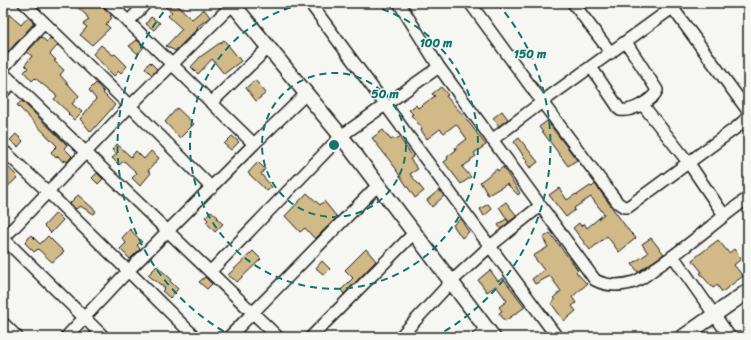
<svg xmlns="http://www.w3.org/2000/svg" width="751" height="340" viewBox="0 0 751 340" font-family="Sriracha,sans-serif">
<style>
.building{fill:#d1b988;stroke:#1c1c1c}
.lines{fill:none;stroke-linecap:round;stroke-linejoin:round}
.minor-casing{stroke:#1c1c1c;stroke-width:14}
.tertiary-casing{stroke:#1c1c1c;stroke-width:17}
.minor{stroke:#f6f6f2;stroke-width:11}
.tertiary{stroke:#f6f6f2;stroke-width:14}
.ring{fill:none;stroke:#0f766e;stroke-width:2;stroke-dasharray:7 5}
.centre{fill:#0f766e;stroke:#f6f6f2;stroke-width:2}
.ring-label{font-size:12px;text-anchor:middle;font-weight:bold;fill:#0f766e;stroke:#f6f6f2;stroke-width:3;stroke-linejoin:round;paint-order:stroke}
</style>
<rect width="100%" height="100%" fill="#f6f6f2"/>
<filter id="ink" filterUnits="userSpaceOnUse"><feTurbulence type="fractalNoise" baseFrequency=".025" numOctaves="2"/><feDisplacementMap in="SourceGraphic" scale="8" xChannelSelector="R" yChannelSelector="G"/><feConvolveMatrix kernelMatrix="1 2 1 2 8 2 1 2 1" color-interpolation-filters="sRGB"/></filter>
<g filter="url(#ink)">
<path class="building" d="M73,3H102L104,8L112,15L110,16L112,18L106,24L110,28L92,45L80,35L87,27L83,24L89,20L86,15Z
M160,3H175L192,19L204,9L210,17L197,27L198,28L175,51L166,46L182,29L168,16L172,12Z
M3,9L21,25L28,17L34,23L7,53L3,50Z
M151,17L160,23L154,30L146,24Z
M41,37L47,42L50,38L58,45L50,54L56,60L54,61L64,70L60,75L79,96L72,104L82,112L74,120L68,114L69,113L54,99L57,96L35,78L32,81L24,72L28,68L25,65L32,56L27,52Z
M137,40L144,47L138,54L129,46Z
M224,40L241,61L224,74L212,59L198,74L191,67L200,57Z
M101,45L113,55L115,54L127,66L121,73L119,71L114,76L93,54Z
M150,62L157,69L152,75L145,68Z
M255,80L266,93L256,101L246,88Z
M96,83L104,92L103,93L115,105L91,132L80,119L96,99L89,90Z
M441,87L448,95L446,96L464,116L486,145L474,153L476,156L470,160L471,161L462,167L471,177L461,184L444,162L448,159L447,157L456,150L455,148L467,139L456,124L444,133L440,129L427,139L421,130L422,128L411,115L413,114L409,110L416,105L418,108L435,96L432,94Z
M22,101L67,145L64,148L72,156L67,162L65,160L63,162L58,156L56,158L51,152L57,146L17,105Z
M177,108L194,124L180,138L165,122Z
M502,111L508,119L499,126L493,118Z
M547,121L577,160L568,166L539,127Z
M383,130L391,140L394,138L395,140L399,137L413,157L410,159L418,169L410,174L424,191L415,198L396,170H397L372,138Z
M16,134L23,141L18,147L10,140Z
M232,136L239,142L231,150L224,144Z
M519,138L538,162L530,168L526,162L527,161L514,142Z
M117,144L131,157L136,151L144,159L151,151L159,158L148,171L151,173L140,186L132,178L137,173L124,161L119,165L112,158L117,154L112,150Z
M3,162L18,177L3,191Z
M258,162L265,169L261,174L272,187L267,191L248,173Z
M503,167L520,193L518,195L507,184L488,195L480,182L497,169L498,171Z
M97,173L103,179L98,184L92,178Z
M595,184L629,231L636,238L619,252L607,236L590,250L573,228L579,223L581,226L584,223L587,228L604,214L591,197L574,208L575,210L566,217L549,195L559,188L567,200L576,194L577,195L590,186L592,187Z
M439,190L444,196L432,207L427,200Z
M307,193L320,205L324,201L337,217L315,239L305,228L300,232L285,216Z
M78,195L96,211L94,214L80,206L76,209L70,203Z
M506,202L517,216L509,222L499,207Z
M488,204L492,209L484,216L480,209Z
M211,211L218,217L217,219L223,224L215,232L206,222L208,220L205,217Z
M56,213L63,220L51,233L44,226Z
M460,219L469,232L462,238L453,225Z
M506,219L509,222L501,229L498,225Z
M130,229L142,242L137,245L140,249L130,259L120,249L126,243L122,238Z
M550,233L578,270L576,272L587,284L572,297L576,303L572,306L576,311L564,321L551,303L555,300L553,298L561,291L550,276L535,284L532,279L544,270L533,256L548,247L543,238Z
M31,235L40,244L48,236L64,252L52,262L38,249L34,252L25,243Z
M651,238L664,254L638,272L632,264L648,253L642,244Z
M718,240L729,253L734,249L741,259L734,265L743,276L722,292L717,285L713,288L705,279L700,273L702,272L692,260Z
M366,249L376,261L344,294L341,290L353,278L345,270Z
M253,251L261,259L237,282L228,275Z
M322,261L330,269L324,275L316,268Z
M157,266L171,279L170,281L178,289L170,298L162,291L165,288L148,275Z
M490,270L498,281L503,278L525,307L505,321L499,313L502,311L499,307L507,301L496,286L487,292L478,280Z
M205,277L212,284L207,289L199,282Z"/>
<g class="lines">
<defs>
<path id="minor" d="M24,3L130,106L212,188
M109,3L254,144
M310,3L557,337
M399,3L439,67L595,280C608,287 621,286 634,282C642,279 650,272 657,267C689,246 717,220 748,198
M470,3L542,102L618,203L624,207H628L737,127L747,118L748,111L669,3
M573,3L611,53
M747,3L748,4
M128,22L146,3
M591,67L620,110C631,112 653,101 657,90L626,42
M3,68L44,23
M3,73L278,337
M3,92L13,82
M211,103L269,47
M642,104L688,162L724,215
M492,140L542,102L679,3
M3,150L48,192L195,337
M3,238L104,337
M3,239L130,106L234,3
M673,256L730,337
M210,272L341,136L439,67
M3,323L17,337
M66,337L128,271L254,144L306,94
M229,337L379,184
M311,337L414,233
M400,337L451,282L489,247L540,206
M478,337L487,328"/>
<path id="tertiary" d="M232,3L341,136L493,337
M683,337L748,291"/>
</defs>
<use href="#minor" class="minor-casing"/>
<use href="#tertiary" class="tertiary-casing"/>
<use href="#minor" class="minor"/>
<use href="#tertiary" class="tertiary"/>
</g>
</g>
<g class="ring">
<circle cx="334" cy="145" r="72"/>
<path d="M359 3A144 144 0 1 1 309 3"/>
<path d="M234 337A216 216 0 0 1 171 3M497 3A216 216 0 0 1 434 337"/>
</g>
<circle cx="334" cy="145" r="6" class="centre"/>
<g class="ring-label">
<text x="436" y="47">100 m</text>
<text x="530" y="58">150 m</text>
<text x="385" y="98">50 m</text>
</g>
<rect width="751" height="340" fill="none" stroke="#f6f6f2" stroke-width="16"/>
<rect x="8" y="8" width="735" height="324" fill="none" stroke="#1c1c1c" stroke-width="1.5" filter="url(#ink)"/>
</svg>
